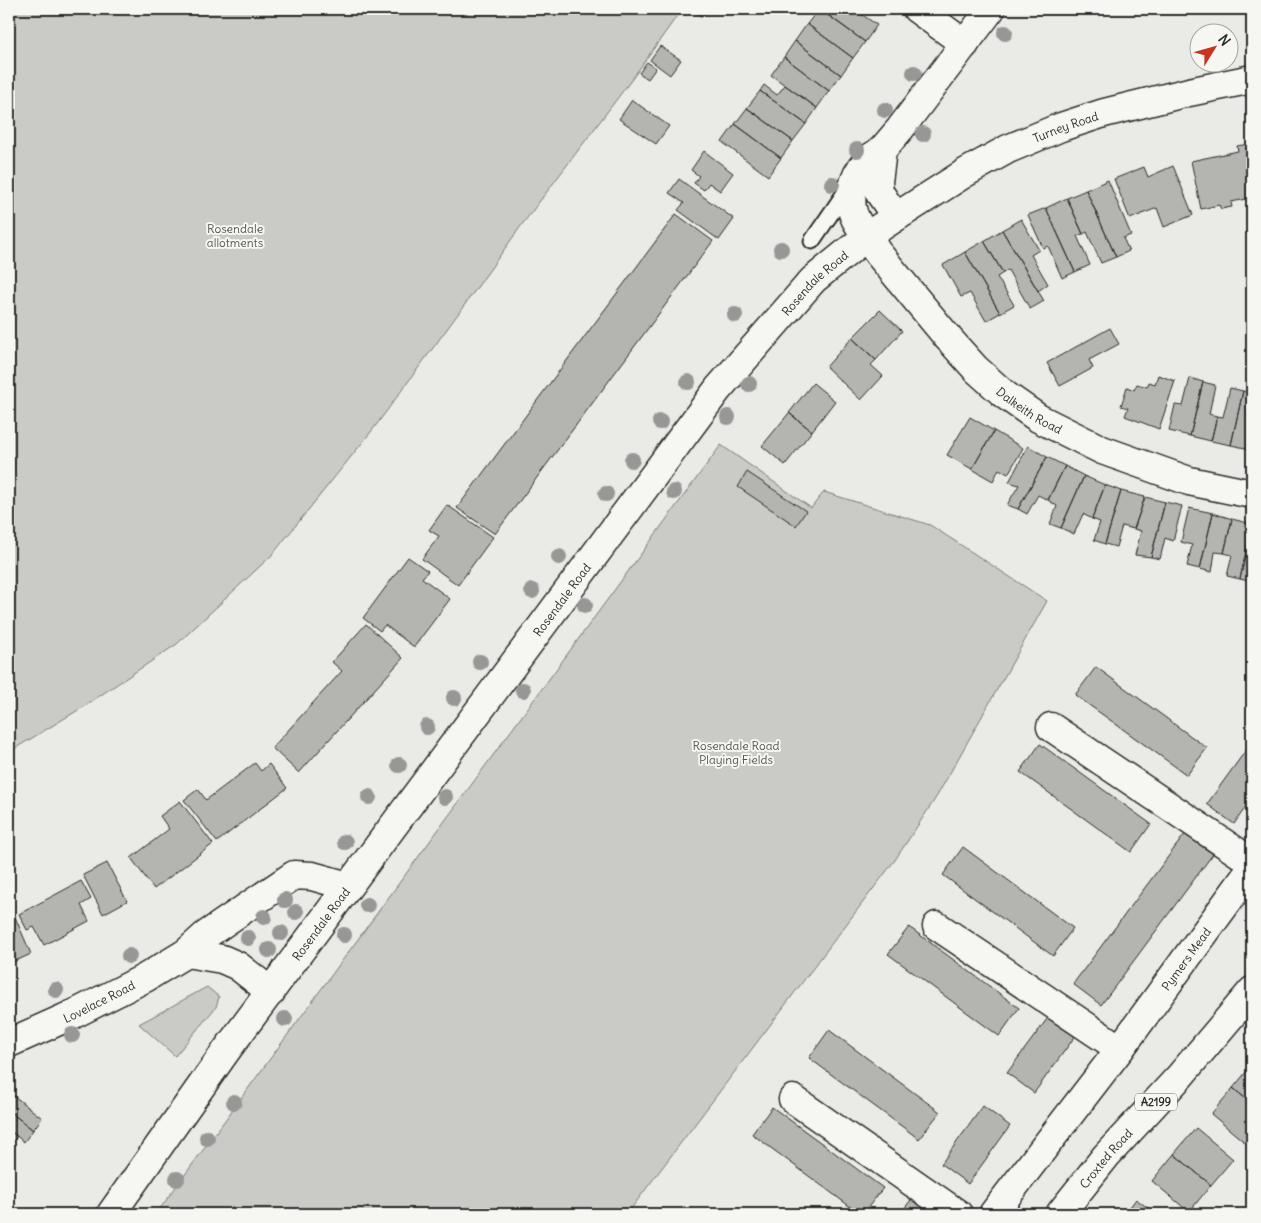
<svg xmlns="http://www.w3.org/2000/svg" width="1261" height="1223" viewBox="0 0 1261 1223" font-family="Delius,sans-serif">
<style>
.green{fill:#cacac7;stroke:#7a7a79}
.building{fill:#b4b4b1;stroke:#2b2b2b}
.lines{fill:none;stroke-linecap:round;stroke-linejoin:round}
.service-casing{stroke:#2b2b2b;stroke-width:19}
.minor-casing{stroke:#2b2b2b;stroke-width:31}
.tertiary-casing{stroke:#2b2b2b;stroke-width:31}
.primary-casing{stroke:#2b2b2b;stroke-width:31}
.service{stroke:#f6f6f2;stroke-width:15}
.minor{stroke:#f6f6f2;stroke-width:28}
.tertiary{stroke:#f6f6f2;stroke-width:28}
.primary{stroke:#f6f6f2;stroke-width:28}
.tree{fill:#979795}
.labels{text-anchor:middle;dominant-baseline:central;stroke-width:4;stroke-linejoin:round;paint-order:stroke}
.shield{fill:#f6f6f2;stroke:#686867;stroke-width:1}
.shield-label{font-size:11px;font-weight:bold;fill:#2b2b2b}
.street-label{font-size:12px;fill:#2b2b2b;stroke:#f6f6f2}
.park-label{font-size:12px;fill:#535352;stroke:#f6f6f2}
</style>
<rect width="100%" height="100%" fill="#eaeae6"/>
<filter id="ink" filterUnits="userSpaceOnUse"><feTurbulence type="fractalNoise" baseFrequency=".02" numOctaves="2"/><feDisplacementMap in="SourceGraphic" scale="10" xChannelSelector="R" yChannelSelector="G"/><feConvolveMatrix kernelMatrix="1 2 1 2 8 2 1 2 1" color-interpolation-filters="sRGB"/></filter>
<g filter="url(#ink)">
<path class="green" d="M9,9H682L632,79L521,226L458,314L374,428L272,555L177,644L80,709L9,752Z
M721,445L811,508L824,492L930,525L1047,601L937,796L895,860L627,1214H156Z
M207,987L219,997L216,1007L175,1056L139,1024Z"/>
<path class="building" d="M691,9H708L702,17Z
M819,9L865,42L853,58L807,24Z
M820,9H854L877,25L865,42Z
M807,24L853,58L841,75L795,41Z
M795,41L841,75L829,91L784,57Z
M660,46L681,60L670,75L650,60Z
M784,57L829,91L817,108L771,75Z
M647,62L656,68L648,79L639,73Z
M764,85L777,95L785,85L817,108L806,124L760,91Z
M760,91L806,124L793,141L747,108Z
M632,100L669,126L656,144L619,119Z
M747,108L793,141L781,158L735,124Z
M735,124L781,158L768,176L722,142Z
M1248,144L1249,149H1252V198L1231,202L1232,207L1221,209L1219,205L1201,209L1191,161L1238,151L1237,146Z
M704,151L733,173L720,191L709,183L704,190L694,183L699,176L691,170Z
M1173,166L1193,215L1164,227L1157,208L1130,219L1114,179L1144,167L1148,177Z
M679,179L734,219L719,240L678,210L684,203L669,193Z
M1108,180L1131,235L1123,238L1129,251L1116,257L1086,190Z
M1086,190L1116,257L1101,263L1087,232L1083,234L1067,198Z
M1067,198L1083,234L1077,236L1090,265L1075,272L1046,208Z
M1046,208L1075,272L1062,278L1048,246L1043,248L1028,215Z
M676,214L713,241L495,534L457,508Z
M1021,219L1039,250L1031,255L1048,284L1038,291L1002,230Z
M1002,230L1044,301L1030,309L1008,270L1003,273L984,241Z
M984,241L1003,273L997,277L1014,305L1000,313L965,252Z
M965,252L1000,313L986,321L970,293L961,297L943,265Z
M880,310L902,331L876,360L852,338Z
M1110,328L1119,344L1089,360L1093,368L1060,386L1047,363Z
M852,338L876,360L871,365L883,376L861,400L826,367Z
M1158,375L1175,381L1159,429L1125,416L1128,408L1121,406L1127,387L1134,390L1137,384L1147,387L1149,382L1155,384Z
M1190,378L1203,382L1190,436L1169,431L1175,405L1183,406Z
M1203,382L1215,385L1209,414L1217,416L1211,441L1190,436Z
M813,383L835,401L812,431L789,413Z
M1230,388L1243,391L1231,445L1211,441L1217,416L1223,417Z
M1243,391L1252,393V441L1250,449L1231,445Z
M789,413L812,431L785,465L762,446Z
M970,417L994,431L972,469L947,455Z
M994,431L1023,448L1008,474L999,469L993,481L972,469Z
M1028,446L1047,457L1018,509L1007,505L1019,485L1009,482Z
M1047,457L1065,466L1048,500L1038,495L1027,514L1018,509Z
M1065,466L1084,476L1061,528L1050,524L1057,506L1048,500Z
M747,472L806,511L796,526L738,487Z
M1084,476L1105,485L1092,519L1083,514L1074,534L1061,528Z
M1105,485L1121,491L1105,544L1094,540L1100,522L1092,519Z
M1121,491L1145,497L1134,529L1122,526L1116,547L1105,544Z
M1145,497L1165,502L1151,557L1135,555L1141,531L1134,529Z
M1165,502L1182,506L1173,541L1165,538L1160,559L1151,557Z
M447,505L493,537L458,585L422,559L439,536L429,530Z
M1189,508L1213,513L1200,569L1187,566L1192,545L1181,542Z
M1213,513L1232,519L1224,553L1215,552L1212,572L1200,569Z
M1232,519L1252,524L1240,579L1227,576L1232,555L1224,553Z
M1252,528V582L1240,579Z
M408,557L428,571L422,578L450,599L414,647L385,625L380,631L363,618Z
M366,624L403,658L299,773L272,748L342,671L332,662Z
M1096,667L1207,748L1187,775L1075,695Z
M1040,744L1151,824L1131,852L1020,772Z
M1249,746L1252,748V798L1234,824L1207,804Z
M255,763L261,771L269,764L287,788L217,842L184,800L198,789L206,800Z
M180,801L213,844L154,889L131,858L169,829L160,816Z
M1185,834L1213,854L1101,1005L1073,984Z
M963,847L1073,928L1053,956L943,875Z
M107,863L127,901L103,914L83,875Z
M81,881L91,899L81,905L89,921L44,945L34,927L27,930L19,914Z
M12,910L31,954L9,964V911Z
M909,927L1019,1008L999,1036L888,954Z
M1050,1015L1076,1035L1034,1093L1007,1073Z
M829,1030L940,1112L919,1139L809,1058Z
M1252,1065V1104L1233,1088Z
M1233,1088L1252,1104V1140L1248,1145L1211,1114Z
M9,1092L42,1118L33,1130L9,1111Z
M983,1106L1010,1126L968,1184L941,1164Z
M772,1107L883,1188L863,1214H860L752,1134Z
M9,1111L33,1130L24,1142L9,1130Z
M1196,1128L1233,1159L1211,1185L1174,1154Z
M9,1130L17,1136L9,1147Z
M1174,1154L1211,1185L1189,1212L1152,1181Z
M914,1196L937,1214H900Z
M1136,1199L1156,1214H1125Z"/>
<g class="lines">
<defs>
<path id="service" d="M812,241L849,187"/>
<g id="minor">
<path d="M917,9L965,44"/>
<path id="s1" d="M867,236L877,252L949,339L976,369L1005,395L1038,418L1102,450L1189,481L1252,494"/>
<path d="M1051,727L1252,862"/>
<path d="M937,926L1120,1049"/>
<path d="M793,1099L958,1214"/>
<path id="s2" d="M993,1214L1120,1049L1252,868"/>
</g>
<g id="tertiary">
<path d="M896,217L879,192L878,182L882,150L900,129L991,9"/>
<path d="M867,236C863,231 859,226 856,220C846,201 853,177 866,162C870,157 877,154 882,150"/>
<path d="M186,953L222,959L238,966L271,992"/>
<path id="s3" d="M9,1043L74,1014L145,978L186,953L206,935L294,875L312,876L348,886"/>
<path id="s4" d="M111,1214L226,1051L718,389L813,280L867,236L896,217L965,173L1008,149L1061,127L1104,113L1189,92L1252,79"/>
</g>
<g id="primary">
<path id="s5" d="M1060,1214L1106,1156L1180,1076L1252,991"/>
</g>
</defs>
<use href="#service" class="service-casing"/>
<use href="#minor" class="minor-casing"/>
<use href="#tertiary" class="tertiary-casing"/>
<use href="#primary" class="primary-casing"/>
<use href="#service" class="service"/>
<use href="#minor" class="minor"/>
<use href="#tertiary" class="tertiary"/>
<use href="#primary" class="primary"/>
</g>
<g class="tree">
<circle cx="1005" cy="33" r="8"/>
<circle cx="914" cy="73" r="8"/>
<circle cx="885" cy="110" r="8"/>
<circle cx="923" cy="134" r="8"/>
<circle cx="857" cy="150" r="8"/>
<circle cx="832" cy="184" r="8"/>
<circle cx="781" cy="249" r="8"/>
<circle cx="735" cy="315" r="8"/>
<circle cx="688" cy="382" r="8"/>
<circle cx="749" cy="384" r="8"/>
<circle cx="728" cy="417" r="8"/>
<circle cx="660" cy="422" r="8"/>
<circle cx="632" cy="460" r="8"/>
<circle cx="674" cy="492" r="8"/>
<circle cx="606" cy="494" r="8"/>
<circle cx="559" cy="557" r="8"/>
<circle cx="532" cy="591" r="8"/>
<circle cx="585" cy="605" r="8"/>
<circle cx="480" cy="662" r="8"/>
<circle cx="523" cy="690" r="8"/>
<circle cx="454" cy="698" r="8"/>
<circle cx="427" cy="727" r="8"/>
<circle cx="399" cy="765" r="8"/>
<circle cx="369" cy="797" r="8"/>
<circle cx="445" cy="797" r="8"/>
<circle cx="345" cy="842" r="8"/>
<circle cx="285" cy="900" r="8"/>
<circle cx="367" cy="905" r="8"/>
<circle cx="296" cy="912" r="8"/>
<circle cx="264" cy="917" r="8"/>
<circle cx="281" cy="933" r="8"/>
<circle cx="344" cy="935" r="8"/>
<circle cx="248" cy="938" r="8"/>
<circle cx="269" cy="950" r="8"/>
<circle cx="129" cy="956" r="8"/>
<circle cx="56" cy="990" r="8"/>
<circle cx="285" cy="1019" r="8"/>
<circle cx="72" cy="1035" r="8"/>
<circle cx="234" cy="1102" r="8"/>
<circle cx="207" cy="1138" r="8"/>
<circle cx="177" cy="1179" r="8"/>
</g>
</g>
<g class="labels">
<rect class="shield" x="1135" y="1093.5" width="42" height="17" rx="4"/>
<g class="shield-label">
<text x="1156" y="1102">A2199</text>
</g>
<g class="street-label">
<text stroke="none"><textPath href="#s4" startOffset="1466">Turney Road</textPath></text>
<text stroke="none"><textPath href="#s4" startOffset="1168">Rosendale Road</textPath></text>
<text stroke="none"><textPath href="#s1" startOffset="240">Dalkeith Road</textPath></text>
<text stroke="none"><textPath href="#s4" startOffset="762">Rosendale Road</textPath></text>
<text stroke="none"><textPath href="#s4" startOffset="358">Rosendale Road</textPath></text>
<text stroke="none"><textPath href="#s2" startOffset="320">Pymers Mead</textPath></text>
<text stroke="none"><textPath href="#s3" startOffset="99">Lovelace Road</textPath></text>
<text stroke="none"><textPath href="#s5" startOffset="72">Croxted Road</textPath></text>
</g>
<g class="park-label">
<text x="235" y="228">Rosendale<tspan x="235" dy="14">allotments</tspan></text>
<text x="736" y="745">Rosendale Road<tspan x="736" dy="14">Playing Fields</tspan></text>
</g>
</g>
<rect width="1261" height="1223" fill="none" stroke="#f6f6f2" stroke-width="30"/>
<rect x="15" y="15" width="1231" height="1193" fill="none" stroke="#2b2b2b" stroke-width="2" filter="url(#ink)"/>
<g transform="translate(1214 48) rotate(53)"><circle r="24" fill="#f6f6f2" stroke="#a5a5a2"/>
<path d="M0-4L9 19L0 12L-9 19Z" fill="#c8321e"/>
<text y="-8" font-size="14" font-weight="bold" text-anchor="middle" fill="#2b2b2b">N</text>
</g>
</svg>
